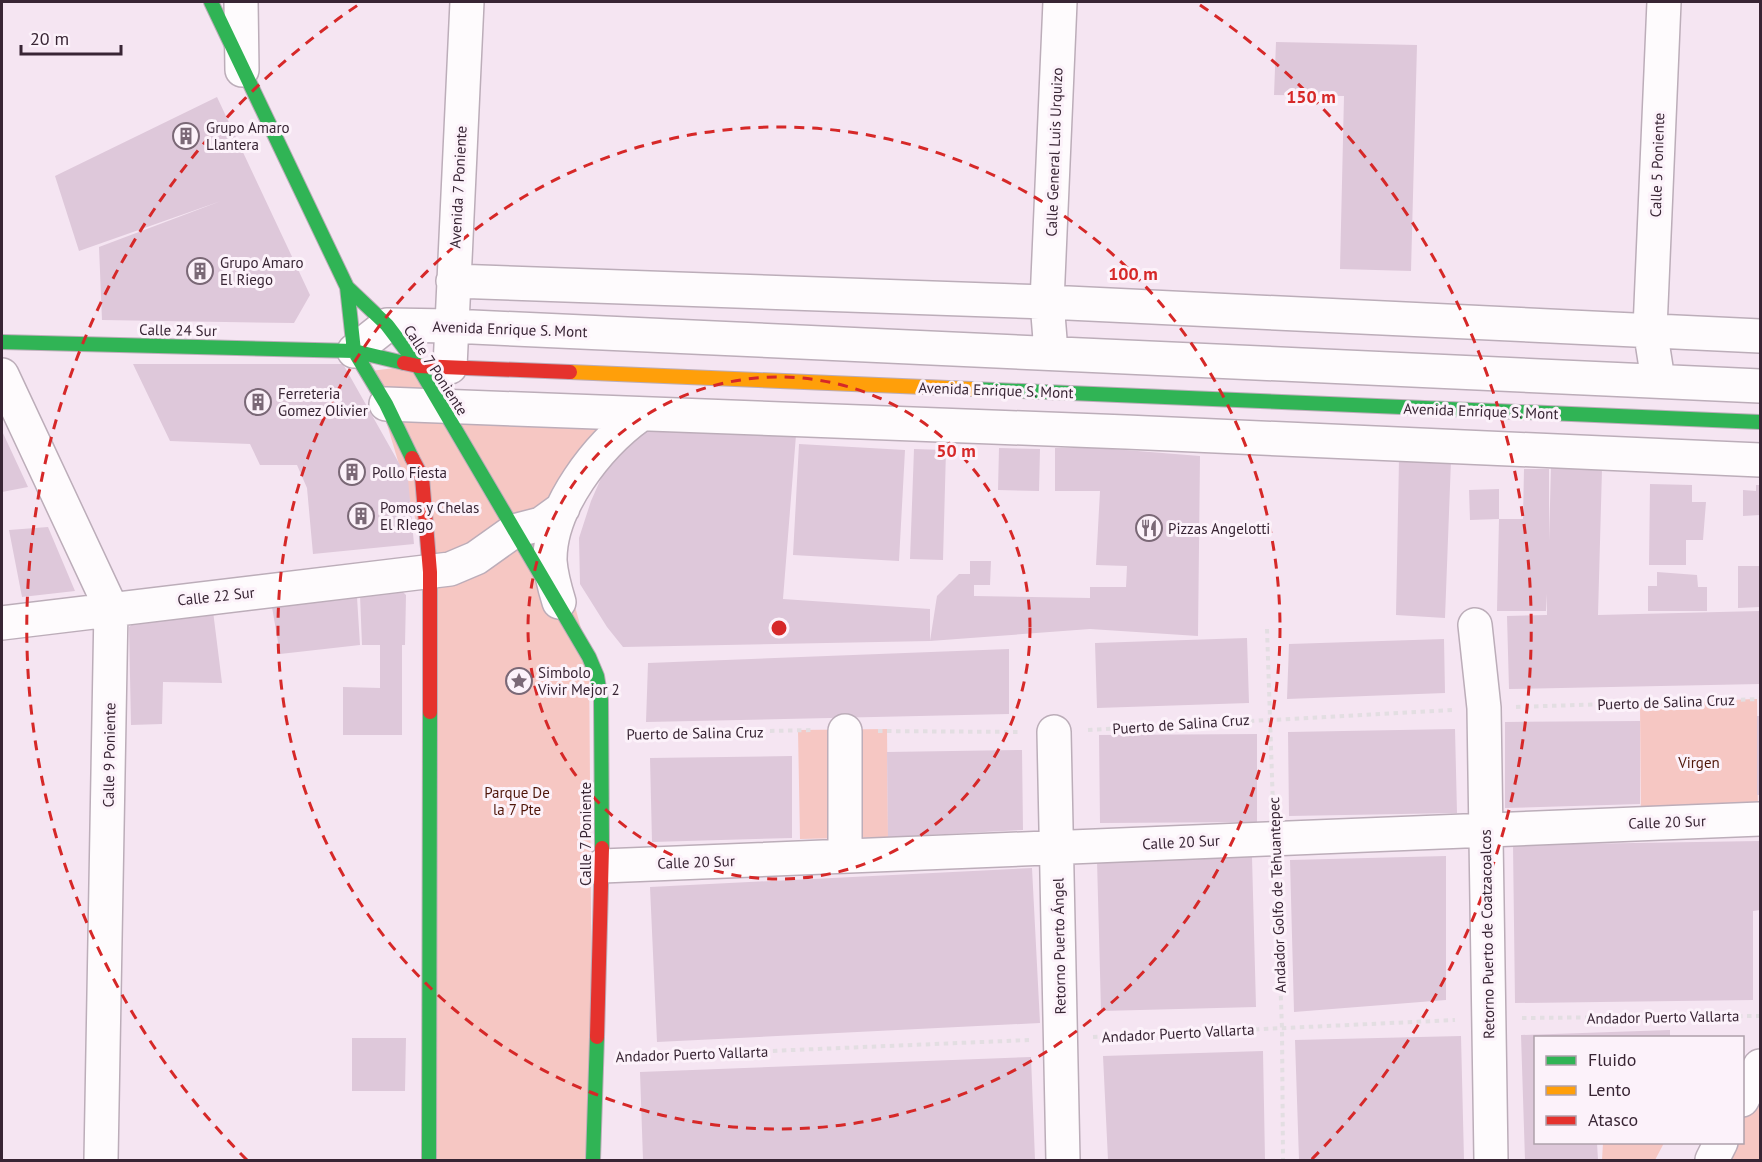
<svg xmlns="http://www.w3.org/2000/svg" width="1762" height="1162" viewBox="0 0 1762 1162" font-family="'PT Sans',sans-serif">
<style>
.green{fill:#f6c7c3}
.building{fill:#dec8da}
.lines{fill:none;stroke-linecap:round;stroke-linejoin:round}
.street-casing{stroke:#bcadb9;stroke-width:36}
.fast-casing{stroke:#bcadb9;stroke-width:16}
.slow-casing{stroke:#bcadb9;stroke-width:16}
.jam-casing{stroke:#bcadb9;stroke-width:16}
.path{stroke:#e3dee2;stroke-width:4;stroke-dasharray:4.5 4.5;stroke-linecap:butt}
.street{stroke:#fefbfd;stroke-width:33}
.fast{stroke:#30b455;stroke-width:14}
.slow{stroke:#ff9f0a;stroke-width:14}
.jam{stroke:#e5322d;stroke-width:14}
.ring{fill:none;stroke:#d62828;stroke-width:3;stroke-dasharray:10 8}
.labels{text-anchor:middle;dominant-baseline:central;stroke-width:6;stroke-linejoin:round;paint-order:stroke}
.poi-label{font-size:15px;fill:#382534;stroke:#fcf2fa;text-anchor:start}
.street-label{font-size:15px;fill:#382534;stroke:#fcf2fa}
.park-label{font-size:15px;fill:#4f1609;stroke:#fcf2fa}
.centre{fill:#d62828;stroke:#fcf2fa;stroke-width:3}
.ring-label{font-size:18px;text-anchor:middle;font-weight:bold;fill:#d62828;stroke:#fcf2fa;stroke-width:6;stroke-linejoin:round;paint-order:stroke}
</style>
<rect width="100%" height="100%" fill="#f5e5f2"/>
<path class="green" d="M410,366L440,405L640,415L554,531L589,657L593,1160H433L431,571L371,371Z
M1757,699L1758,823L1641,825L1640,703Z
M887,729L888,837L800,839L798,730Z
M1760,1066V1160H1712L1721,1143L1742,1142L1743,1100Z
M1603,1143V1142L1664,1143L1655,1160H1602Z"/>
<path class="building" d="M1276,42L1417,45L1411,271L1340,269L1344,96L1274,95Z
M217,97L310,295L294,323L102,320L99,247L221,201L79,251L55,176Z
M133,364H343L408,479L414,544L313,554L307,488L297,465H260L250,444L170,441Z
M639,430L796,435L783,599L930,609V641L937,596L959,574H970V561H991L990,585H974V596L1090,598V587H1126L1127,566L1096,565L1100,491H1055V448H1100L1200,456L1198,636L1090,629L930,641L623,647L607,627L580,584L579,538L591,501L614,449Z
M2,431L28,487L2,492Z
M799,444L905,450L899,561L793,555Z
M999,448L1040,449L1039,491L998,490Z
M914,449L946,450L943,560L910,559Z
M1399,459L1451,460L1445,618L1396,615Z
M1551,467L1602,469L1598,615L1760,611V684L1509,689L1507,616L1547,615V594L1546,611H1497L1499,519H1523L1524,469H1549V541Z
M1650,484L1692,485V502H1706L1703,540H1686V565H1649Z
M1756,485H1760V515L1743,516V490L1756,491Z
M1499,489V519L1470,520L1469,490Z
M48,527L75,591L22,597L9,530Z
M1738,566H1760V607L1738,608Z
M1657,572L1697,575L1698,587H1707V611H1648V586H1657Z
M397,586L406,595L405,645H402V735H343V687L380,688V645H362L360,595Z
M357,597L360,645L280,654L272,607Z
M213,611L222,683L163,682L162,724L131,725L129,627L137,620Z
M1247,638L1249,703L1097,708L1095,643Z
M1444,639L1445,693L1287,699L1289,644Z
M1009,649V714L646,722L648,663Z
M1757,716H1760V795H1757Z
M1640,721V804L1505,808V722Z
M1455,729L1457,813L1289,816L1288,732Z
M1257,734V822L1100,823L1099,735Z
M1022,750L1023,830L888,837L887,752Z
M792,756V838L652,842L650,758Z
M1760,841V910L1753,911V1000L1515,1003L1513,845Z
M1446,856V1000L1294,1012L1290,860Z
M1252,857L1256,1007L1101,1011L1097,860Z
M1032,868L1040,1023L657,1042L650,887Z
M1670,1030V1038H1536V1142L1597,1143L1598,1160H1525L1521,1035Z
M1461,1036L1464,1160H1299L1295,1040Z
M352,1038H406L405,1091H352Z
M1263,1051L1265,1160H1108L1103,1056Z
M1031,1057L1035,1160H643L640,1072Z"/>
<g class="lines">
<defs>
<path id="street" d="M241,2L242,70
M453,281L1047,302L1760,336
M354,351L387,325L451,326L1760,386
M1051,352L1047,302L1060,2
M450,367L467,2
M2,375L111,608L101,1160
M1658,380L1650,329L1664,2
M386,404L1126,432L1760,460
M559,602C555,589 551,575 550,561C549,507 598,445 640,415
M2,623L450,569L476,558L514,531L541,524L563,508
M1475,625L1484,708L1491,1160
M1054,732L1063,1160
M845,856V731
M602,866L1760,819
M1742,1100L1760,1066
M1712,1160L1721,1142"/>
<path id="fast" d="M211,2L347,287L354,351L386,404L412,458
M347,287L387,325L418,366L589,657L597,676L601,700L602,848
M2,342L354,351L404,363
M972,389L1760,422
M429,1160L430,712
M593,1160L597,1037"/>
<path id="slow" d="M570,372L972,389"/>
<path id="jam" d="M404,363L418,366L570,372
M412,458L422,477L430,572V712
M597,1037L602,848"/>
</defs>
<use href="#street" class="street-casing"/>
<use href="#fast" class="fast-casing"/>
<use href="#slow" class="slow-casing"/>
<use href="#jam" class="jam-casing"/>
<path class="path" d="M1267,629L1273,806
M1516,707L1760,699
M1088,730L1452,710
M878,731L1020,732
M635,734L813,730
M1276,870L1282,1028L1283,1160
M1522,1018L1760,1016
M1093,1037L1455,1020
M629,1057L1029,1040"/>
<use href="#street" class="street"/>
<use href="#fast" class="fast"/>
<use href="#slow" class="slow"/>
<use href="#jam" class="jam"/>
</g>
<g class="ring">
<circle cx="779" cy="628" r="251"/>
<circle cx="779" cy="628" r="501"/>
<path d="M247 1160A752 752 0 0 1 358 5M1200 5A752 752 0 0 1 1311 1160"/>
</g>
<defs>
<symbol id="building-ring" viewBox="-11 -11 22 22"><circle r="9.5" fill="#fcf2fa" stroke="#7a6876" stroke-width="1.5"/><path d="M-4-6H4V6H1V3H-1V6H-4ZM-2.5-4.3h1.7v1.8h-1.7ZM.8-4.3h1.7v1.8H.8ZM-2.5-1h1.7V.8h-1.7ZM.8-1h1.7V.8H.8Z" fill="#7a6876"/></symbol>
<symbol id="restaurant-ring" viewBox="-11 -11 22 22"><circle r="9.5" fill="#fcf2fa" stroke="#7a6876" stroke-width="1.5"/><path d="M-5-6h1v4h1v-4h1v4h1v-4h1v5L-1.5 .5V6h-2V.5L-5-1ZM5-6V6H3V1.5H1.5Q1.5-4 5-6Z" fill="#7a6876"/></symbol>
<symbol id="sight-ring" viewBox="-11 -11 22 22"><circle r="9.5" fill="#fcf2fa" stroke="#7a6876" stroke-width="1.5"/><path d="M0-6L1.8-2.2L6-1.7L2.9 1.2L3.7 5.4L0 3.3L-3.7 5.4L-2.9 1.2L-6-1.7L-1.8-2.2Z" fill="#7a6876"/></symbol>
</defs>
<g fill-rule="evenodd">
<use href="#building-ring" x="171" y="121" width="30" height="30"/>
<use href="#building-ring" x="185" y="256" width="30" height="30"/>
<use href="#building-ring" x="243" y="387" width="30" height="30"/>
<use href="#building-ring" x="337" y="457" width="30" height="30"/>
<use href="#building-ring" x="346" y="501" width="30" height="30"/>
<use href="#restaurant-ring" x="1134" y="513" width="30" height="30"/>
<use href="#sight-ring" x="504" y="666" width="30" height="30"/>
</g>
<g class="labels">
<g class="poi-label">
<text x="206" y="127">Grupo Amaro<tspan x="206" dy="17">Llantera</tspan></text>
<text x="220" y="262">Grupo Amaro<tspan x="220" dy="17">El Riego</tspan></text>
<text x="278" y="393">Ferreteria<tspan x="278" dy="17">Gomez Olivier</tspan></text>
<text x="372" y="472">Pollo Fiesta</text>
<text x="380" y="507">Pomos y Chelas<tspan x="380" dy="17">El RIego</tspan></text>
<text x="1168" y="528">Pizzas Angelotti</text>
<text x="538" y="672">Simbolo<tspan x="538" dy="17">Vivir Mejor 2</tspan></text>
</g>
<g class="street-label">
<text transform="translate(1054 152) rotate(-88)">Calle General Luis Urquizo</text>
<text transform="translate(1657 165) rotate(-88)">Calle 5 Poniente</text>
<text transform="translate(458 187) rotate(-87)">Avenida 7 Poniente</text>
<text transform="translate(510 329) rotate(2)">Avenida Enrique S. Mont</text>
<text transform="translate(178 330) rotate(1)">Calle 24 Sur</text>
<text transform="translate(436 370) rotate(57)">Calle 7 Poniente</text>
<text transform="translate(996 390) rotate(2)">Avenida Enrique S. Mont</text>
<text transform="translate(1481 411) rotate(2)">Avenida Enrique S. Mont</text>
<text transform="translate(216 596) rotate(-6)">Calle 22 Sur</text>
<text transform="translate(1666 702) rotate(-2)">Puerto de Salina Cruz</text>
<text transform="translate(1181 724) rotate(-4)">Puerto de Salina Cruz</text>
<text transform="translate(695 733) rotate(-1)">Puerto de Salina Cruz</text>
<text transform="translate(109 755) rotate(-89)">Calle 9 Poniente</text>
<text transform="translate(1667 822) rotate(-2)">Calle 20 Sur</text>
<text transform="translate(585 834) rotate(-90)">Calle 7 Poniente</text>
<text transform="translate(1181 842) rotate(-3)">Calle 20 Sur</text>
<text transform="translate(696 862) rotate(-2)">Calle 20 Sur</text>
<text transform="translate(1277 895) rotate(-92)">Andador Golfo de Tehuantepec</text>
<text transform="translate(1487 934) rotate(-91)">Retorno Puerto de Coatzacoalcos</text>
<text transform="translate(1059 946) rotate(-91)">Retorno Puerto Ángel</text>
<text transform="translate(1663 1017) rotate(-1)">Andador Puerto Vallarta</text>
<text transform="translate(1178 1033) rotate(-3)">Andador Puerto Vallarta</text>
<text transform="translate(692 1054) rotate(-2)">Andador Puerto Vallarta</text>
</g>
<g class="park-label">
<text x="1699" y="762">Virgen</text>
<text x="517" y="792">Parque De<tspan x="517" dy="17">la 7 Pte</tspan></text>
</g>
</g>
<circle cx="779" cy="628" r="9" class="centre"/>
<g class="ring-label">
<text x="1311" y="103">150 m</text>
<text x="1133" y="280">100 m</text>
<text x="956" y="457">50 m</text>
</g>
<rect width="1762" height="1162" fill="none" stroke="#382534" stroke-width="6"/>
<rect x="1534" y="1036" width="210" height="108" fill="#fcf2fa" stroke="#aea0ab" stroke-width="1.5"/>
<rect x="1546" y="1056" width="30" height="9" fill="#30b455" stroke="#aea0ab" stroke-width="1.5"/>
<text x="1588" y="1066" font-size="18" fill="#382534">Fluido</text>
<rect x="1546" y="1086" width="30" height="9" fill="#ff9f0a" stroke="#aea0ab" stroke-width="1.5"/>
<text x="1588" y="1096" font-size="18" fill="#382534">Lento</text>
<rect x="1546" y="1116" width="30" height="9" fill="#e5322d" stroke="#aea0ab" stroke-width="1.5"/>
<text x="1588" y="1126" font-size="18" fill="#382534">Atasco</text>
<path d="M21 45v9h100v-9" fill="none" stroke="#382534" stroke-width="3"/>
<text x="30" y="45" font-size="18" fill="#382534" stroke="#fcf2fa" stroke-width="4.5" paint-order="stroke">20 m</text>
</svg>
